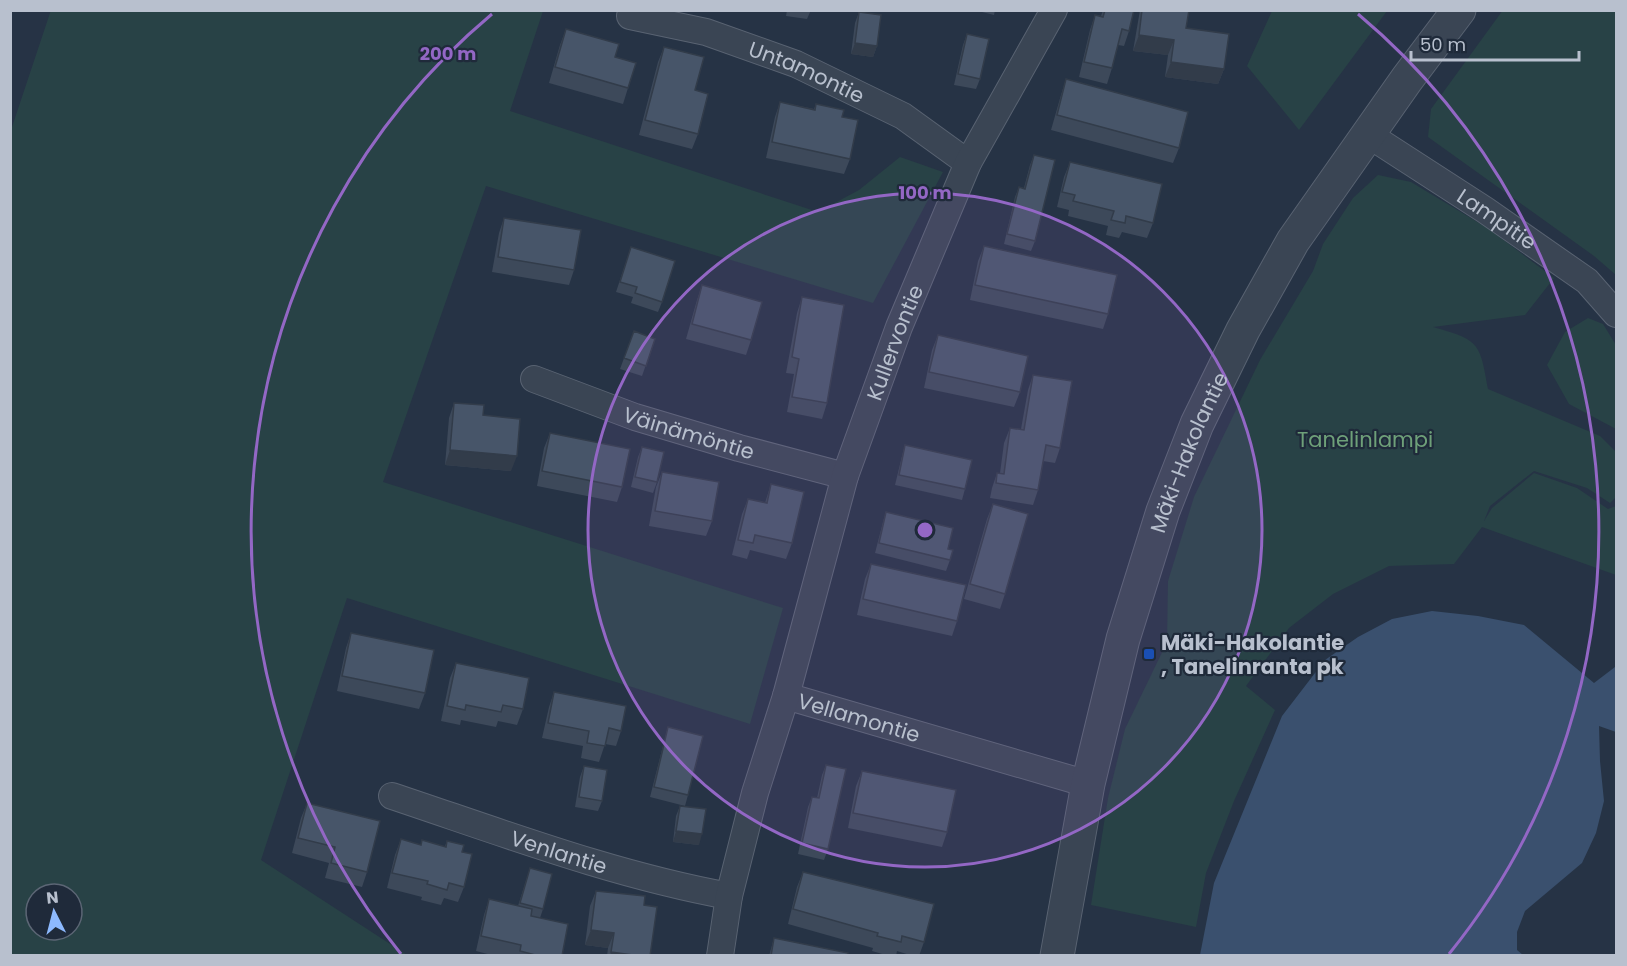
<svg xmlns="http://www.w3.org/2000/svg" width="1627" height="966" viewBox="0 0 1627 966" font-family="Poppins,sans-serif">
<style>
.green{fill:#284246;fill-rule:evenodd}
.water{fill:#3a506e}
.lines{fill:none;stroke-linecap:round;stroke-linejoin:round}
.minor-casing{stroke:#596372;stroke-width:28}
.tertiary-casing{stroke:#596372;stroke-width:35}
.minor{stroke:#3a4554;stroke-width:26}
.tertiary{stroke:#3a4554;stroke-width:33}
.wall{fill:#3d495a}
.shaded-wall{fill:#323c4a}
.building{fill:#475569;stroke:#323c4a;stroke-width:1.5}
.ring{fill:none;stroke:#9367c5;stroke-width:3}
.transit-dot{fill:#1a4fb4;stroke:#1f2a3a;stroke-width:2}
.labels{text-anchor:middle;dominant-baseline:central;stroke-width:4.5;stroke-linejoin:round;paint-order:stroke}
.street-label{font-size:21px;fill:#b8c0ce;stroke:#1f2a3a}
.park-label{font-size:21px;fill:#6ea079;stroke:#1f2a3a}
.poi-label{font-size:21px;font-weight:bold;fill:#b8c0ce;stroke:#1f2a3a;text-anchor:start}
.centre{fill:#9367c5;stroke:#1f2a3a;stroke-width:3}
.ring-label{font-size:18px;text-anchor:middle;font-weight:bold;fill:#9367c5;stroke:#1f2a3a;stroke-width:4.5;stroke-linejoin:round;paint-order:stroke}
</style>
<rect width="100%" height="100%" fill="#263345"/>
<path class="green" d="M51,10L543,11L510,111L818,212L859,190L900,157L943,172L873,303L486,186L383,482L783,608L750,724L347,598L261,860L407,955H11L10,133ZM36,894H72V930H36Z
M1503,10L1616,11V275L1594,256L1428,137L1431,109Z
M1272,11H1387L1299,130L1247,66Z
M1378,175L1411,182L1489,229L1554,278L1525,315L1433,327C1479,340 1480,342 1488,389L1600,436L1616,452V497L1610,503L1587,488L1534,471L1490,506L1484,521L1492,508L1534,473L1577,488L1608,509L1616,506V575L1482,527L1454,564L1389,566L1333,594L1289,628L1246,686L1275,710L1234,801L1206,873L1196,927L1091,905L1108,798L1125,729L1167,642L1168,581L1194,497L1260,360L1313,271L1323,244L1353,198Z
M1588,318L1603,324L1616,345V429L1569,404L1547,365L1565,332Z"/>
<path class="water" d="M1432,611L1478,616L1524,625L1594,683L1615,667L1616,668V732L1599,726L1600,761L1604,801L1596,833L1582,863L1525,911L1517,932V950L1523,955H1200L1214,883L1282,716L1325,660L1358,637L1392,619Z"/>
<g class="lines">
<defs>
<g id="minor">
<path id="s1" d="M630,16L706,32L796,64L903,116L968,163"/>
<path id="s2" d="M1369,135L1485,210L1587,281L1616,314"/>
<path id="s3" d="M534,379L635,417L739,448L845,476"/>
<path id="s4" d="M786,696L1088,784"/>
<path id="s5" d="M392,796C503,833 614,875 729,896"/>
<path id="s6" d="M720,956L729,896L755,793L786,696L845,476L899,327L968,163L1054,10"/>
</g>
<g id="tertiary">
<path id="s7" d="M1057,956L1088,784L1123,639L1163,511L1197,424L1243,330L1293,241L1407,79L1459,10"/>
</g>
</defs>
<use href="#minor" class="minor-casing"/>
<use href="#tertiary" class="tertiary-casing"/>
<use href="#minor" class="minor"/>
<use href="#tertiary" class="tertiary"/>
</g>
<path class="wall" d="M787,10H811L807,19L786,16Z
M974,10H995L994,15Z
M1103,10H1134L1129,31L1124,46L1118,45L1112,68L1107,84L1079,77L1090,30L1095,15L1101,16Z
M1140,10H1189L1186,28L1224,69L1218,84L1165,77L1168,55L1133,51Z
M859,12L877,46L873,57L851,54L855,23Z
M566,29L615,57L628,88L623,104L549,83L560,45Z
M967,34L980,79L976,89L954,85L963,45Z
M664,47L695,90L698,134L692,149L639,135L658,62Z
M1066,79L1179,148L1173,163L1051,130L1061,95Z
M780,102L814,109L816,104L842,117L850,159L844,174L766,158L775,117Z
M1034,155L1035,241L1031,251L1004,244L1015,197L1019,187L1024,188L1030,165Z
M1070,162L1153,223L1147,238L1122,232L1119,238L1106,235L1108,226L1068,216L1069,210L1057,207L1064,177Z
M504,218L574,270L569,285L492,272L499,233Z
M984,246L1108,314L1103,329L970,300L978,261Z
M631,247L662,302L658,312L631,303L633,297L616,292Z
M702,285L751,340L746,355L686,339L697,300Z
M802,297L827,403L822,419L787,412L794,374L786,373L797,313Z
M634,331L655,339L642,376L620,369Z
M938,335L1020,392L1014,407L924,388L932,350Z
M1033,375L1060,448L1055,463L1043,461L1038,490L1033,505L990,498L992,488L997,473H1000L1004,443L1010,428L1021,429L1028,390Z
M454,403L483,415L511,471L445,465L449,418Z
M550,433L622,487L617,502L537,486L544,448Z
M905,445L965,489L962,500L895,485L902,456Z
M642,447L657,482L653,493L631,487L638,457Z
M662,472L712,521L706,536L649,526L656,487Z
M771,484L792,543L786,559L750,550L747,559L732,555L742,514L748,499L765,503Z
M993,504L1005,594L1000,609L964,599L987,519Z
M886,512L948,549L950,560L946,571L875,553L883,522Z
M871,564L957,621L952,636L857,615L865,579Z
M351,633L425,693L419,709L337,691L346,648Z
M456,663L523,709L517,725L498,721L496,727L461,720L460,725L441,721L450,678Z
M554,692L621,731L616,746L605,744L599,762L581,758L583,746L542,738L549,707Z
M668,727L688,795L685,806L650,797L665,738Z
M826,765L828,849L824,860L798,854L808,807L812,797L817,798L822,775Z
M584,766L602,801L598,811L575,807L580,777Z
M862,771L947,832L942,847L848,828L856,786Z
M307,803L367,872L362,887L325,878L329,863L292,853L301,818Z
M680,806L699,845L673,842L676,816Z
M401,839L421,845L445,846L447,841L462,852L464,887L458,902L444,898L441,905L421,900L422,897L387,888L395,855Z
M530,868L543,909L540,918L562,956H495L476,951L484,915L489,899L518,906Z
M803,872L924,942L919,956H913L897,951L896,956H889L872,951L873,948L788,924L797,887Z
M596,891L644,905L650,956H607L608,948L585,945L590,906Z
M774,938L847,956H769Z"/>
<path class="shaded-wall" d="M1139,35L1174,40L1168,55L1133,51Z
M855,43L877,46L873,57L851,54Z
M1171,62L1224,69L1218,84L1165,77Z
M450,450L517,456L511,471L445,465Z
M676,831L702,834L699,845L673,842Z
M591,930L614,933L608,948L585,945Z
M611,952L640,956H610Z"/>
<path class="building" d="M1105,10H1134L1129,31L1122,29L1112,68L1084,62L1095,15L1103,17Z
M1142,10H1189L1186,28L1229,34L1224,69L1171,62L1174,40L1139,35Z
M859,12L881,15L877,46L855,43Z
M566,29L619,44L615,57L636,63L628,88L555,67Z
M967,34L989,39L980,79L958,74Z
M664,47L704,57L695,90L708,94L698,134L645,120Z
M1066,79L1188,112L1179,148L1057,115Z
M780,102L815,110L816,104L844,110L842,117L858,120L850,159L772,142Z
M1034,155L1055,160L1035,241L1007,234L1019,187L1025,189Z
M1070,162L1162,184L1153,223L1126,216L1125,223L1111,220L1114,211L1073,201L1075,195L1062,192Z
M504,218L581,230L574,270L498,257Z
M984,246L1117,275L1108,314L975,285Z
M631,247L675,261L662,302L635,293L637,287L620,282Z
M702,285L762,302L751,340L692,324Z
M802,297L844,305L827,403L792,397L799,359L792,357Z
M634,331L655,339L646,366L624,358Z
M938,335L1028,356L1020,392L929,372Z
M1033,375L1072,381L1060,448L1046,445L1038,490L996,483L997,473L1004,474L1010,428L1024,430Z
M454,403L484,405L483,415L520,419L517,456L450,450Z
M550,433L630,449L622,487L542,471Z
M905,445L972,460L965,489L899,475Z
M642,447L664,452L657,482L635,477Z
M662,472L719,482L712,521L655,511Z
M771,484L804,492L792,543L755,535L753,543L738,540L748,499L767,503Z
M993,504L1028,514L1005,594L970,584Z
M886,512L953,528L948,549L953,550L950,560L879,543Z
M871,564L966,585L957,621L863,599Z
M351,633L434,650L425,693L342,676Z
M456,663L529,678L523,709L503,705L501,712L466,705L465,710L447,706Z
M554,692L626,706L621,731L609,728L605,746L587,743L589,731L548,723Z
M668,727L703,736L688,795L654,787Z
M826,765L846,769L828,849L802,843L812,797L819,798Z
M584,766L607,770L602,801L579,797Z
M862,771L956,790L947,832L853,813Z
M307,803L380,821L367,872L331,863L335,847L298,838Z
M680,806L706,809L702,834L676,831Z
M401,839L421,845L422,840L446,847L447,841L464,845L462,852L472,854L464,887L449,883L447,890L427,884L428,881L392,873Z
M530,868L552,874L543,909L520,903Z
M803,872L934,904L924,942L902,936L901,942L877,936L878,933L793,909Z
M596,891L645,896L644,905L657,907L650,956H640L611,952L614,933L591,930Z
M489,899L532,909L531,916L568,924L562,956H539L520,951L521,945L481,936Z
M774,938L848,953L847,956H771Z"/>
<circle cx="925" cy="530" r="337" fill="#9367c5" fill-opacity=".12"/>
<g class="ring">
<circle cx="925" cy="530" r="337"/>
<path d="M401 954A674 674 0 0 1 492 14M1358 14A674 674 0 0 1 1449 954"/>
</g>
<rect class="transit-dot" x="1143" y="648" width="12" height="12" rx="3"/>
<g class="labels">
<g class="street-label">
<text stroke="none"><textPath href="#s1" startOffset="186">Untamontie</textPath></text>
<text stroke="none"><textPath href="#s2" startOffset="153">Lampitie</textPath></text>
<text stroke="none"><textPath href="#s6" startOffset="639">Kullervontie</textPath></text>
<text stroke="none"><textPath href="#s3" startOffset="164">Väinämöntie</textPath></text>
<text stroke="none"><textPath href="#s7" startOffset="522">Mäki-Hakolantie</textPath></text>
<text stroke="none"><textPath href="#s4" startOffset="76">Vellamontie</textPath></text>
<text stroke="none"><textPath href="#s5" startOffset="176">Venlantie</textPath></text>
</g>
<g class="park-label">
<text x="1365" y="439">Tanelinlampi</text>
</g>
<g class="poi-label">
<text x="1161" y="642">Mäki-Hakolantie<tspan x="1161" dy="24">, Tanelinranta pk</tspan></text>
</g>
</g>
<circle cx="925" cy="530" r="9" class="centre"/>
<g class="ring-label">
<text x="448" y="60">200 m</text>
<text x="925" y="199">100 m</text>
</g>
<rect width="1627" height="966" fill="none" stroke="#b8c0ce" stroke-width="24"/>
<g transform="translate(54 912) rotate(354)"><circle r="28" fill="#1f2a3a" stroke="#5c6675" stroke-width="1.5"/>
<path d="M0-4.5L10 22L0 15L-10 22Z" fill="#8db9fe"/>
<text y="-9" font-size="16" font-weight="bold" text-anchor="middle" fill="#b8c0ce">N</text>
</g>
<path d="M1411 51v9h168v-9" fill="none" stroke="#b8c0ce" stroke-width="3"/>
<text x="1420" y="51" font-size="18" fill="#b8c0ce" stroke="#1f2a3a" stroke-width="4.5" paint-order="stroke">50 m</text>
</svg>
